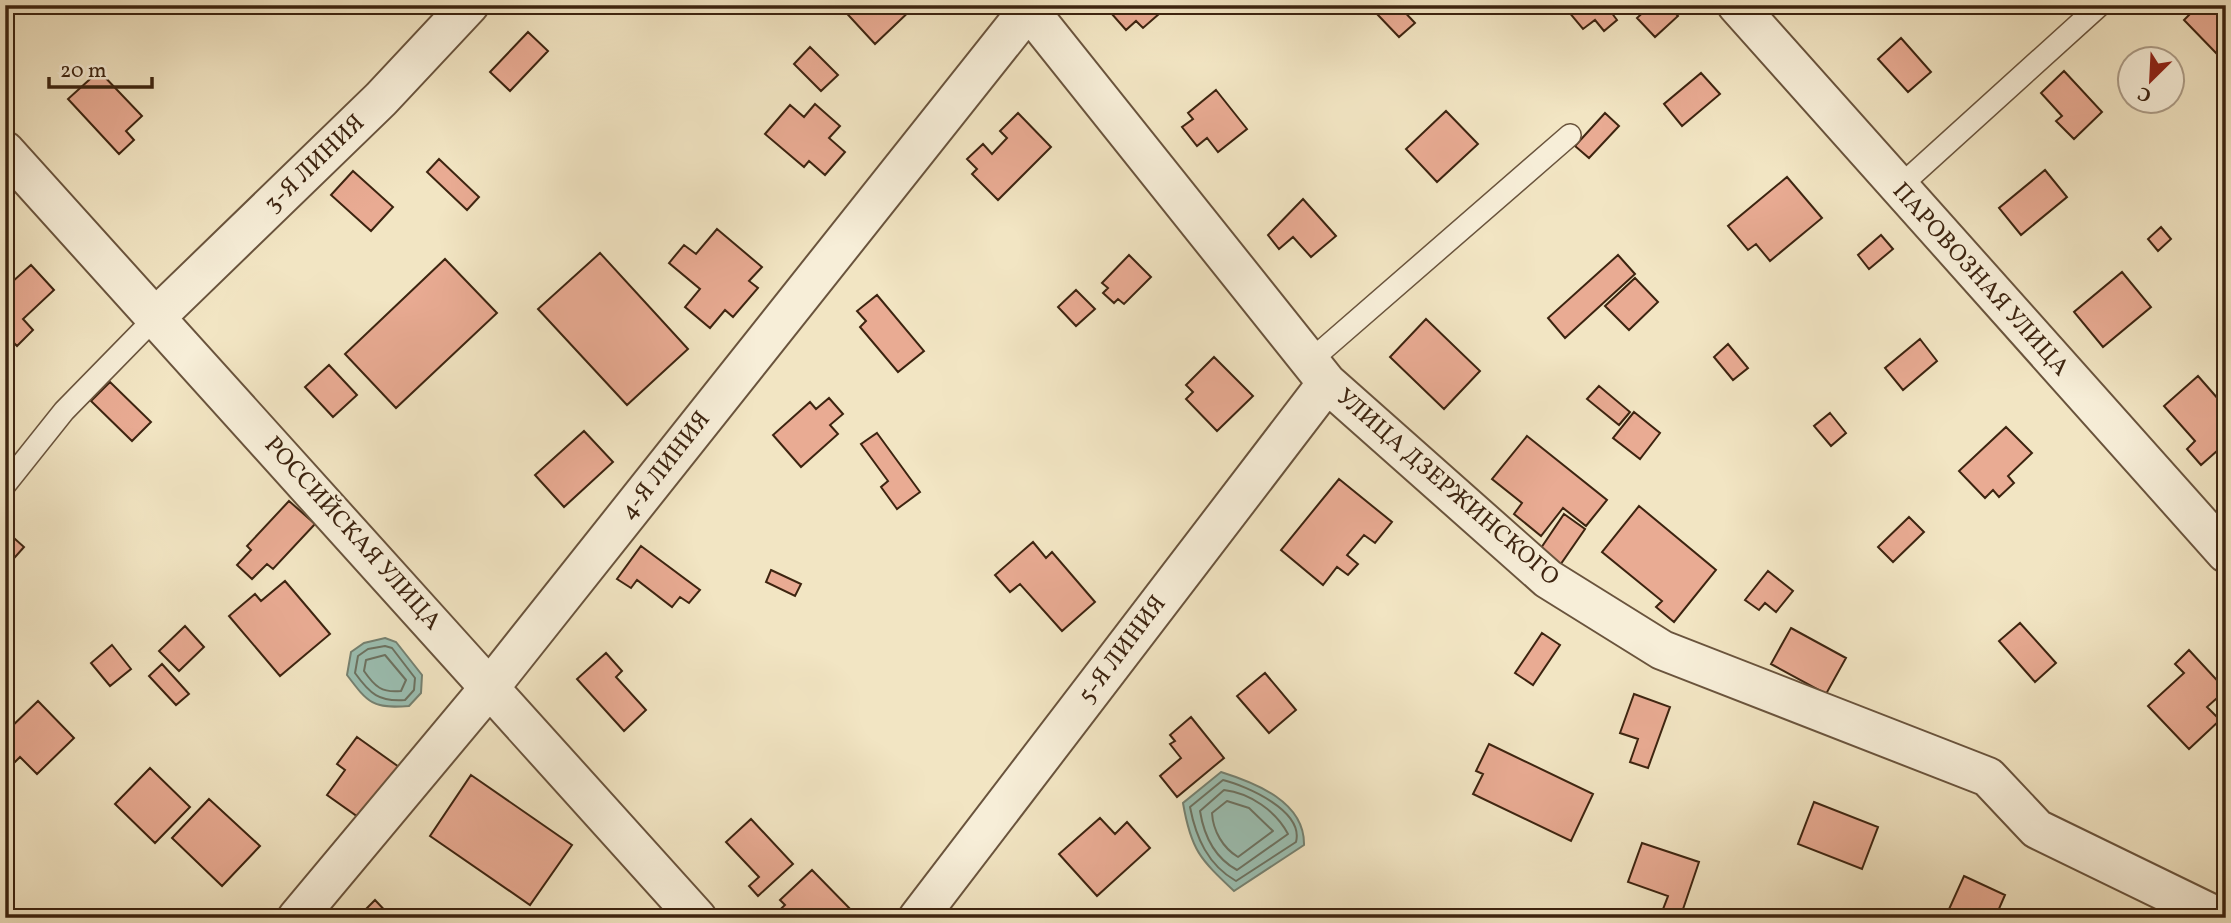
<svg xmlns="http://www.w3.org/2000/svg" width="2231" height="923" viewBox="0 0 2231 923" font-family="Vollkorn,serif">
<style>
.water{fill:#9bbfb2;stroke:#758171;stroke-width:2}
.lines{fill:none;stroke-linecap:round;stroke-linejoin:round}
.shore{stroke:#6c7261;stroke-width:2}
.building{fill:#e9ab93;stroke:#3d2410;stroke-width:2}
.service-casing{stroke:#6a543d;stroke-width:24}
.minor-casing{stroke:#6a543d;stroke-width:42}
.service{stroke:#f7eed8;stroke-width:21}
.minor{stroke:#f7eed8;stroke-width:38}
.labels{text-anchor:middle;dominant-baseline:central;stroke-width:6;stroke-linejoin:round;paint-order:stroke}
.street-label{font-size:24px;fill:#3d2410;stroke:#f7eed8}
</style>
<rect width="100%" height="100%" fill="#f2e5c3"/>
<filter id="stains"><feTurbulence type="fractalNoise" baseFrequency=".00286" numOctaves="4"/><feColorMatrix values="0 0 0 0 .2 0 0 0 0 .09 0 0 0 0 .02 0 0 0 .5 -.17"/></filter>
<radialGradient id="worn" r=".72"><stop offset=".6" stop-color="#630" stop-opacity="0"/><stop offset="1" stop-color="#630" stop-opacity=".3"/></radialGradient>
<path class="water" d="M385,638L396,642L422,675L421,693L409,706C373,709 368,703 347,675L351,652L364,643Z
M1221,772C1256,783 1305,802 1304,845L1234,891C1200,859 1191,850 1183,803Z"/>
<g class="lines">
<path class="shore" d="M385,646L392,648L415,678L414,690L405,700C379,702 370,694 355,673L358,656L368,649Z
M385,655L406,680L401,691C382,693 375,687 364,671L366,660Z
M1223,780C1247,786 1304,811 1296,842L1236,881C1208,865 1196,838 1190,807Z
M1224,790C1250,793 1276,811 1288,834L1237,870C1215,858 1204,836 1200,811Z
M1227,801L1249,808L1273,831L1238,857C1223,848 1213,831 1212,813Z"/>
</g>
<path class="building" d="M839,5H916L875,44Z
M1104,5H1154L1160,13L1143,28L1136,21L1126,30Z
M1387,5H1398L1415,23L1399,37L1377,14Z
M1563,5H1612L1608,8L1617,20L1604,31L1595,20L1583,29Z
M1651,5H1668L1678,16L1655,37L1637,18Z
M2199,5H2226V48L2218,55L2184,20Z
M528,32L548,51L510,91L490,72Z
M1901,38L1931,72L1908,92L1878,59Z
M810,47L838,75L821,91L794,64Z
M99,71L142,116L126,131L134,140L119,154L68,99Z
M2064,71L2102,112L2074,139L2056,121L2062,116L2041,93Z
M1701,73L1720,94L1682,126L1664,104Z
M1216,90L1247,129L1218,152L1207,138L1197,146L1182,127L1193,119L1188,113Z
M815,104L840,126L829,138L845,152L825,175L809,161L804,167L765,134L790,105L804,117Z
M1446,111L1478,144L1437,182L1406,149Z
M1018,113L1051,147L998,200L972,174L977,169L967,159L983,144L992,154L1007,138L1000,131Z
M1605,113L1619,126L1589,158L1575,146Z
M439,159L479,197L467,210L427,172Z
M2045,170L2067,197L2021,235L1999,208Z
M353,171L393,207L371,231L331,195Z
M1787,177L1822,218L1770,261L1756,244L1748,250L1728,226Z
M1303,199L1336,236L1311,257L1293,237L1279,249L1268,235Z
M2161,227L2171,239L2158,251L2148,239Z
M717,229L762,267L749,281L758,288L733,317L725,310L710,328L685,307L700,289L669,263L684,245L696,254Z
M1881,235L1893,249L1869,269L1858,255Z
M600,253L688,349L627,405L538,309Z
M1129,255L1151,277L1124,304L1118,299L1114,303L1103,293L1108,288L1102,283Z
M1618,255L1635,274L1565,338L1548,318Z
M445,259L497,313L396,408L345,354Z
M31,265L54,290L23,319L33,330L17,346L5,334V278L11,283Z
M2122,272L2151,307L2103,347L2074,312Z
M1635,278L1658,302L1629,330L1605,306Z
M1076,290L1095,309L1076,326L1058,307Z
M877,295L924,351L898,372L860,327L866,321L857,311Z
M1426,319L1480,371L1444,409L1390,357Z
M1920,339L1937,361L1903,390L1885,368Z
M1728,344L1748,368L1733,380L1714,357Z
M1214,357L1253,396L1217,431L1186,399L1193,392L1186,385Z
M329,365L357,395L333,417L305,387Z
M2198,376L2226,408V443L2201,465L2187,449L2195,441L2164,406Z
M110,382L151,422L132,441L91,401Z
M1599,386L1630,412L1619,425L1587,399Z
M829,398L843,414L830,425L838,434L801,467L773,435L810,402L816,409Z
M1634,412L1660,433L1640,459L1613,438Z
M1830,413L1846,433L1831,446L1814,426Z
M2006,427L2032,453L2008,476L2014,483L1999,497L1993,490L1985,498L1959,471Z
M584,431L613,462L564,507L535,475Z
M877,433L920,492L897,509L881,487L888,481L861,444Z
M1527,436L1607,500L1586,526L1563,508L1541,536L1514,514L1522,503L1492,479Z
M1339,479L1392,522L1375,543L1364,535L1347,555L1358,564L1348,575L1337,567L1323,585L1281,550Z
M289,501L315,524L273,569L267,564L252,579L237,565L251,550L247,546Z
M1639,506L1716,570L1674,622L1656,607L1662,601L1602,552Z
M1564,514L1585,529L1558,568L1537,554Z
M1909,517L1924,532L1893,562L1878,547Z
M5,530L24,547L9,564L5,561Z
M1033,542L1046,558L1052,552L1095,602L1062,631L1020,584L1010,592L995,575Z
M641,546L700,590L689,603L680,597L672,607L637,580L631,588L617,579Z
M771,570L801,584L795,596L766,582Z
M1768,571L1793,591L1776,612L1765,603L1759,610L1745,600Z
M285,581L330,634L280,676L229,616L255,594L261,601Z
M2020,623L2056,663L2035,682L1999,641Z
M185,626L204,647L179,671L159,651Z
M1791,628L1846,658L1826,694L1771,664Z
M1542,633L1560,645L1533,685L1515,673Z
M112,645L131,669L110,686L91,663Z
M2189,650L2226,690L2207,707L2220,720L2189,749L2148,706L2184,673L2175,664Z
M606,653L622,671L616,677L646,710L624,731L577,679Z
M162,664L189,694L176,705L149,676Z
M1265,673L1296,710L1269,733L1237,696Z
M1634,694L1670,707L1648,768L1630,762L1638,739L1620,733Z
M38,701L74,738L37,774L20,757L13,764L5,757V733Z
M1191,717L1224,758L1177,797L1160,776L1181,758L1170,744L1175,741L1170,735Z
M357,737L399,767L361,819L327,795L345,770L337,764Z
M1489,744L1593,794L1571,841L1473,794L1483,774L1476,771Z
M150,768L190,807L155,843L115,804Z
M471,775L572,845L530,905L430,836Z
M209,799L260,846L222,886L172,838Z
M1814,802L1878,827L1862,869L1798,844Z
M1100,818L1115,834L1127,822L1150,848L1097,896L1059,854Z
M751,819L793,864L758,896L749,886L759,877L726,842Z
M1642,843L1699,862L1680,918L1662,912L1668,896L1628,882Z
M812,870L857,916L855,918L773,916L785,905L780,900Z
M1964,876L2005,895L1995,918H1945Z
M375,900L392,918H363L360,915Z"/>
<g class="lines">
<defs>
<path id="service" d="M1898,188L2100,5
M1310,361L1570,135
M5,485L64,411L156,317"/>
<path id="minor" d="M1025,5L1327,383L1548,579L1662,650L1988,777L2037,829L2220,918
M1737,5L2226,553
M5,151L697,918
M156,317L381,99L469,5
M297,918L490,687L1028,10
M918,918L1327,383"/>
</defs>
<use href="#service" class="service-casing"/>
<use href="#minor" class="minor-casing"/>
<use href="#service" class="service"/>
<use href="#minor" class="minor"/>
</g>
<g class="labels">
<g class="street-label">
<text transform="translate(315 164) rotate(-44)">3-Я ЛИНИЯ</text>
<text transform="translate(1980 280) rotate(48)">ПАРОВОЗНАЯ УЛИЦА</text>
<text transform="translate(666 466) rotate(-52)">4-Я ЛИНИЯ</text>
<text transform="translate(1447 488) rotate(41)">УЛИЦА ДЗЕРЖИНСКОГО</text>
<text transform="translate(352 534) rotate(48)">РОССИЙСКАЯ УЛИЦА</text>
<text transform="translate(1123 650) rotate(-53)">5-Я ЛИНИЯ</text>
</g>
</g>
<rect width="2231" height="923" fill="none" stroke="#f2e5c3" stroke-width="28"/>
<rect x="7" y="7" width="2217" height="909" fill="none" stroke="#3d2410" stroke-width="3.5"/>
<rect x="14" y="14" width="2203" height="895" fill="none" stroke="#3d2410" stroke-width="2"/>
<g transform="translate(2151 80) rotate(204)"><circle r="33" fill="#f7eed8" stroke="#ad9d88" stroke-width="2"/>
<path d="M0-5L12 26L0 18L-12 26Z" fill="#8f2418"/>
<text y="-10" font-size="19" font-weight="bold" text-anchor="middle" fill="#3d2410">С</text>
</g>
<path d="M49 77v10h103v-10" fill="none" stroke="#3d2410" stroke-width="3.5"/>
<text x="60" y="77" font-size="21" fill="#3d2410" stroke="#f7eed8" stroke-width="5" paint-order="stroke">20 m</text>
<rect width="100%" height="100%" filter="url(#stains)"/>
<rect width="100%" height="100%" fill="url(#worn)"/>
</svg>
